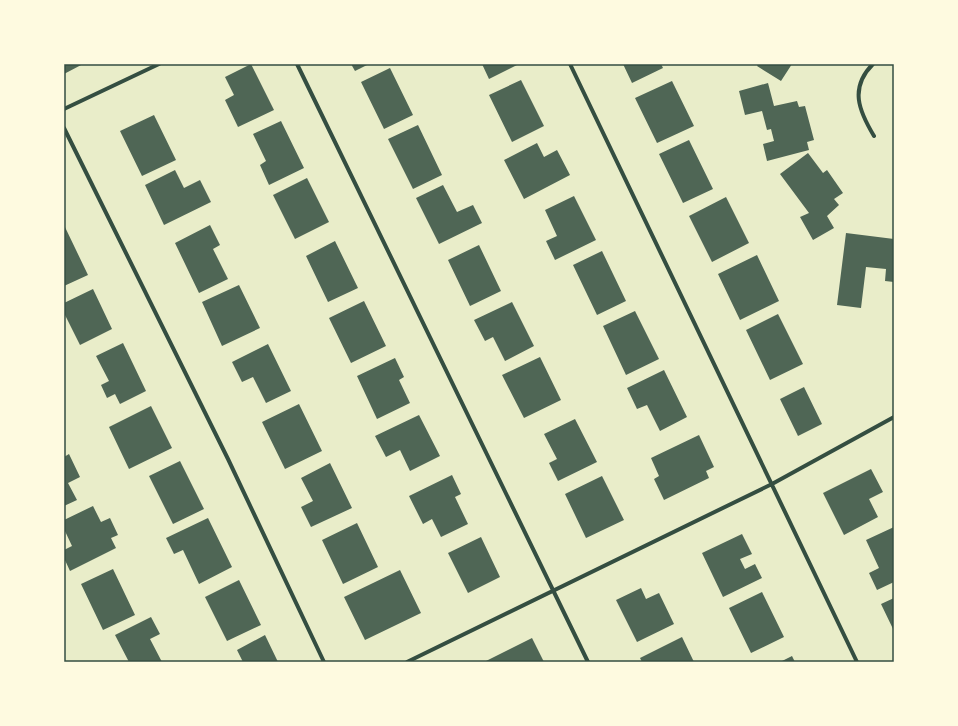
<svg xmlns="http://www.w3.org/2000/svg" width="958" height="726" viewBox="0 0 958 726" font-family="'Fira Sans',sans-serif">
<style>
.building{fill:#4f6655}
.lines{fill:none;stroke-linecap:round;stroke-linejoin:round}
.minor{stroke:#344e41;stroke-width:4}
.neatline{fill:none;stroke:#344e41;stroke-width:1.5}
</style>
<rect width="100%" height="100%" fill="#e9edc9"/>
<path class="building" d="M64,64H83L64,74Z
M251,64L274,110L238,127L225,100L234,95L225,77Z
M351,64H369L355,71Z
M482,64H516L517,65L489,79Z
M623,64H661L663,68L632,83Z
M758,64H792L781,81L757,66Z
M390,68L413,115L384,129L361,82Z
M521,80L544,126L512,142L489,95Z
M672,81L694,126L657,143L635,98Z
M768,83L774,106L797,101L799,107L805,106L814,140L807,142L809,150L767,161L763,144L774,141L771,129L767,130L762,111L745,115L739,91Z
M154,115L176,160L142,176L120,131Z
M281,121L304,168L269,185L260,165L266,161L253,134Z
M418,125L442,175L413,189L388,139Z
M689,140L713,189L683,203L659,154Z
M537,143L544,157L557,150L570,175L524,199L504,160Z
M808,153L823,173L827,170L843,193L834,199L839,205L827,216L834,228L813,240L800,217L809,213L780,174Z
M175,170L184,188L200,180L211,202L164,225L145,185Z
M307,178L329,222L295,239L273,195Z
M443,185L457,212L473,205L482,223L439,244L416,198Z
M574,196L596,240L555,260L546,241L557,236L545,210Z
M726,197L749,243L712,262L689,216Z
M64,225L88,275L64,286Z
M210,225L220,245L213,249L228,279L199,293L175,243Z
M846,233L894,239V282L885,281L886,269L866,267L861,308L837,305Z
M335,241L358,288L328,302L306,256Z
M479,245L501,291L470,306L448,260Z
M602,251L626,301L597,315L573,265Z
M757,255L779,301L740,320L718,274Z
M239,285L260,328L222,346L202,302Z
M93,289L112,329L80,345L64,313V303Z
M364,301L386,346L351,363L329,318Z
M512,302L534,346L505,361L493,337L485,341L474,320Z
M635,311L659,359L626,375L603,326Z
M778,314L803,364L770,380L746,330Z
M123,343L146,391L120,404L115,394L107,398L101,385L109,381L96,356Z
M268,344L291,391L266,403L253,377L242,382L232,362Z
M540,357L561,400L524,418L502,375Z
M395,358L404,377L399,380L410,403L377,419L357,376Z
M664,370L687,417L660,431L647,405L637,409L627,388Z
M804,387L822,424L798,436L780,399Z
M299,404L322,451L285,469L262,422Z
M151,406L172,448L129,469L109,427Z
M419,415L440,456L410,471L400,450L386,457L375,436Z
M575,419L597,462L558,481L549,463L557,459L544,434Z
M699,435L714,467L706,471L709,478L664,500L654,479L659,476L651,458Z
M69,454L80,477L68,483L77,500L64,506V457Z
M180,461L204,509L173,524L149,476Z
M330,463L352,508L311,527L301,507L313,501L301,478Z
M871,469L883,492L869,499L878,517L844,535L823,493Z
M452,475L461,494L455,497L468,524L441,537L432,519L423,524L409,496Z
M602,476L624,520L586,538L565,494Z
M93,506L101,522L110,518L118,535L111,538L116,548L70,571L64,558V550L72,546L64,529V520Z
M208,518L232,567L199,584L183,550L174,554L166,538Z
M357,523L378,567L343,584L322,540Z
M894,527V582L877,590L869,573L879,568L866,540Z
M742,534L752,554L740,559L745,569L755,564L762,578L723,597L702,553Z
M481,537L500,577L468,593L448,553Z
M113,569L135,615L103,630L81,584Z
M400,570L421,613L365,640L344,597Z
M239,580L261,625L227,641L205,597Z
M641,588L646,599L659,593L674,624L637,642L616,600Z
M762,592L784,637L751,653L729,608Z
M894,598V631L881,604Z
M151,617L160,634L150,639L162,662H129L115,635Z
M265,635L278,662H243L237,650Z
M682,637L694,662H642L640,658Z
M532,638L544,662H484Z
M792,656L795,662H780Z"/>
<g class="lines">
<path class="minor" d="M297,64L588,662
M570,64L857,662
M873,64C849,88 859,111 874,136
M64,109L159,64
M64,128L228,459L324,662
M407,662L772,484L894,417"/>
</g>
<rect width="958" height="726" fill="none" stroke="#fefae0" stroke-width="130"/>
<rect x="65" y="65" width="828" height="596" class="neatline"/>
</svg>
